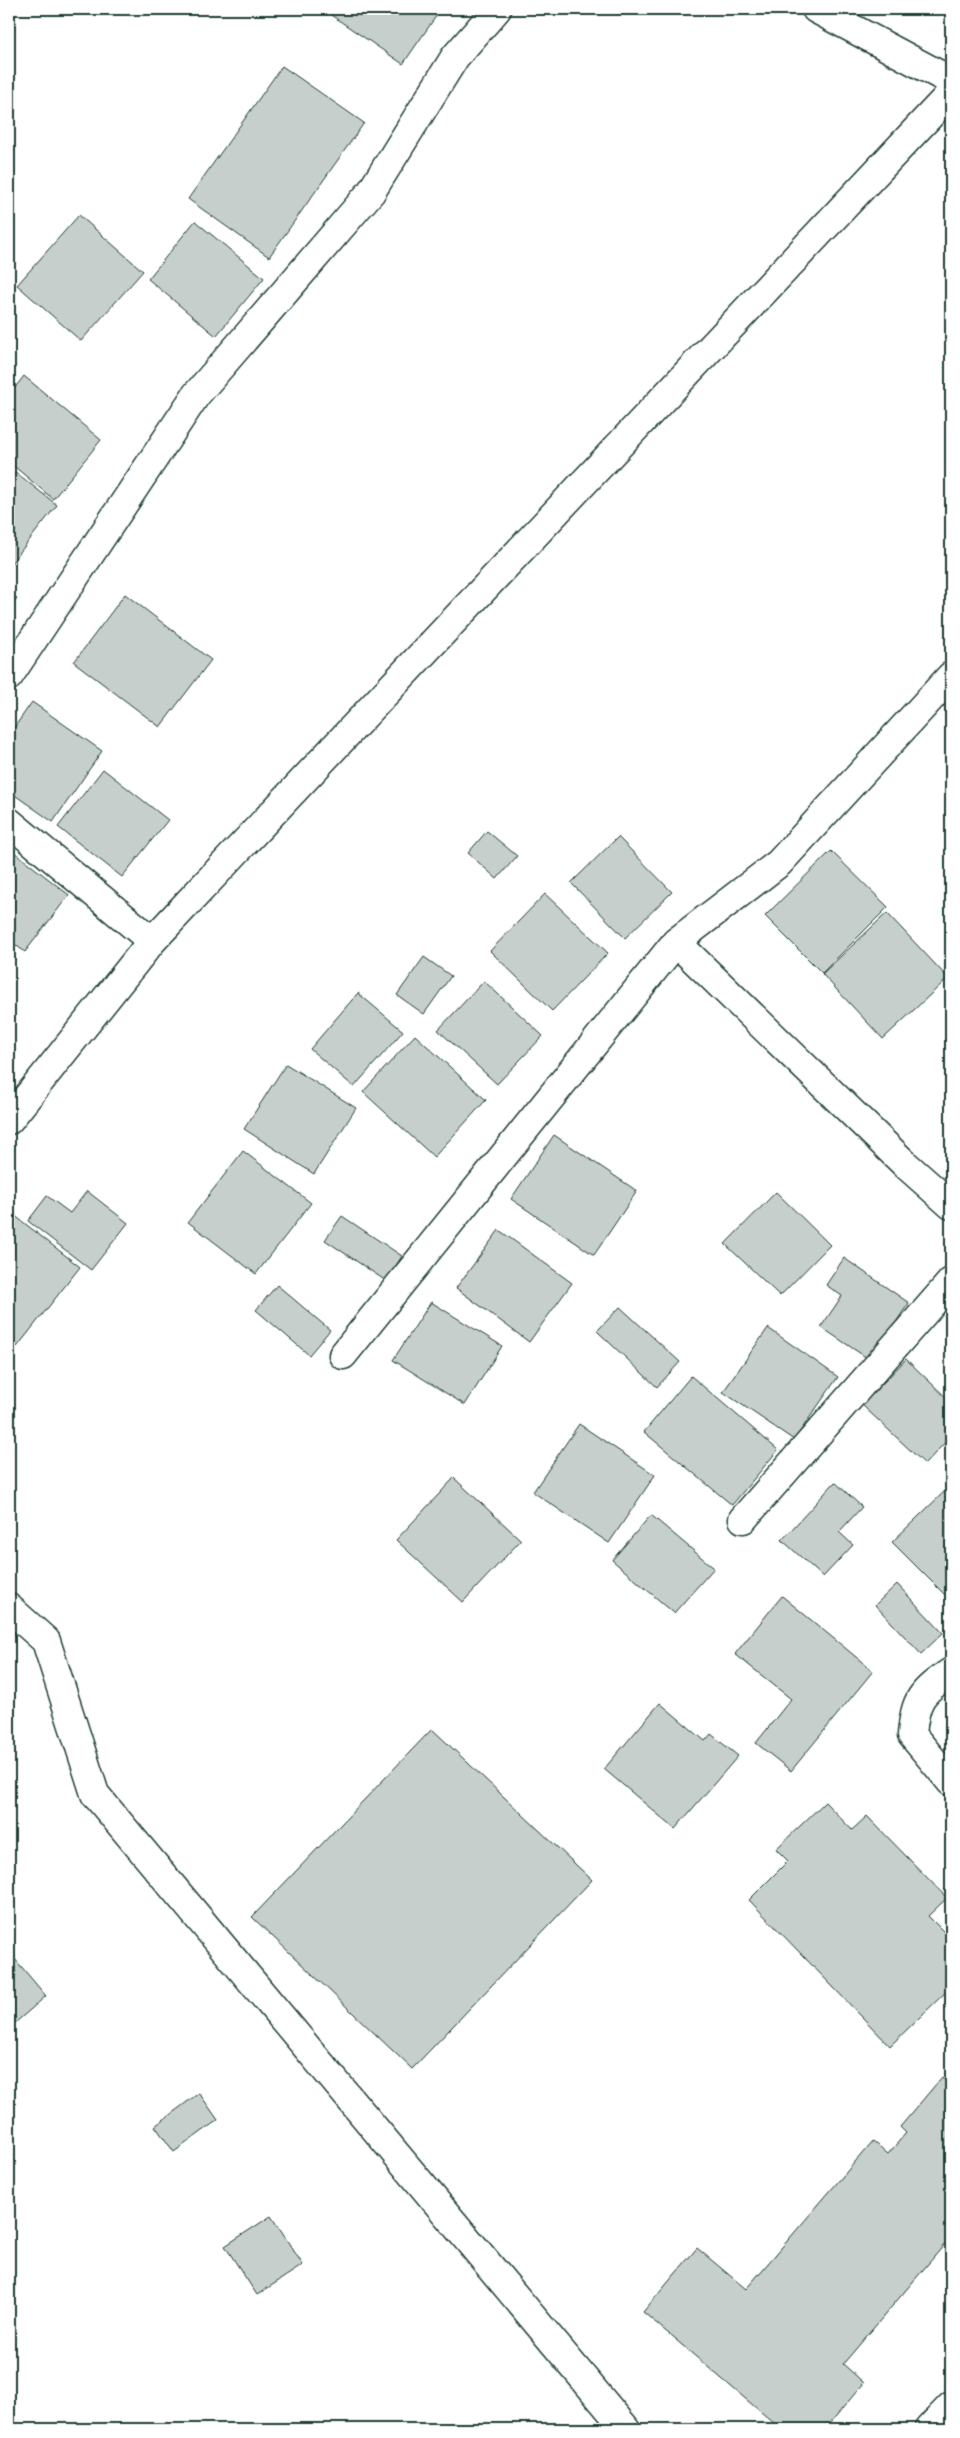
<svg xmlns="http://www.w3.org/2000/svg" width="960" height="2438" viewBox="0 0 960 2438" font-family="'Balsamiq Sans',sans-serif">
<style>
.building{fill:#c7cfcc;stroke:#1f3d34}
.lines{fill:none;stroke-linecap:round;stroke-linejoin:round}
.minor-casing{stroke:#1f3d34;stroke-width:31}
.minor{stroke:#fff;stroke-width:28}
</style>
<rect width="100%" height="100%" fill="#fff"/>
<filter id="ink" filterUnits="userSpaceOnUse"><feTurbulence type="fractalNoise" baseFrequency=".02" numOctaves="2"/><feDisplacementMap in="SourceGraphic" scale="10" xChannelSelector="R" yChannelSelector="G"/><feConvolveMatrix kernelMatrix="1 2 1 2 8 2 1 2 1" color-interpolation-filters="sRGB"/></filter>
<g filter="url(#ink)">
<path class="building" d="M335,9H441L403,64L331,15Z
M282,66L364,123L269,257L188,199Z
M79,215L143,271L81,341L17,285Z
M195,221L264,278L216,336L148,279Z
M24,376L101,440L53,499L9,462V395Z
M9,467L57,505L9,566Z
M9,593L17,599L9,610Z
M125,594L211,660L160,727L74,662Z
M32,702L102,751L53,822L9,791V735Z
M103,769L168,820L122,877L58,827Z
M487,831L517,856L497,879L468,853Z
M618,837L672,892L625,938L571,883Z
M9,848L69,895L25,952L9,940Z
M831,851L888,907L822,973L765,916Z
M545,894L608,953L552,1011L490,951Z
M887,913L948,978L883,1039L822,974Z
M424,957L451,976L424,1014L397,995Z
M484,981L543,1036L497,1084L438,1030Z
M358,993L403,1031L354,1087L310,1049Z
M415,1035L486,1100L434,1157L363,1092Z
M286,1064L356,1108L314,1174L244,1129Z
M554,1135L637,1191L594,1255L511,1199Z
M243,1151L311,1203L256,1274L188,1222Z
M87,1191L128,1223L91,1270L28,1221L47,1196L70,1213Z
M776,1192L830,1245L780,1296L725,1244Z
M9,1211L80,1267L17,1347L9,1340Z
M342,1216L402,1256L386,1281L325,1240Z
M499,1230L572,1283L529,1342L456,1288Z
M844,1258L909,1303L870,1360L821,1327L842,1296L826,1285Z
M277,1285L330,1330L309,1355L256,1310Z
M431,1302L502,1346L465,1405L393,1360Z
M620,1307L680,1362L657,1387L597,1331Z
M768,1328L838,1377L794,1440L723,1392Z
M906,1359L951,1402V1436L925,1464L862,1405Z
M691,1376L778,1450L732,1505L644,1432Z
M579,1424L655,1475L609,1543L533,1492Z
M454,1478L521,1540L463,1602L396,1540Z
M835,1482L862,1507L839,1532L853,1545L823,1577L782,1540Z
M945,1491L951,1497V1601L892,1542Z
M651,1515L714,1568L674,1613L612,1560Z
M897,1584L943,1633L921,1654L875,1605Z
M782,1596L873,1671L791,1771L756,1743L791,1699L735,1654Z
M660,1703L705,1741L711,1734L738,1756L675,1829L604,1769Z
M432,1729L592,1880L412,2069L252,1917Z
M825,1802L852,1830L867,1816L947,1898L928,1916L951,1939V1987L890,2046L749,1900L788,1861L776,1849Z
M9,1952L46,1996L15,2023L9,2015Z
M942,2077L951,2085V2237L843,2364L864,2383L825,2429H781L643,2312L697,2248L746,2289L873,2141L888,2154L906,2133L900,2127Z
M199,2093L218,2120L174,2152L155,2126Z
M271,2216L303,2265L257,2295L225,2246Z"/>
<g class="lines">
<defs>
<path id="minor" d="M816,9L951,81
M9,676L196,395L371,192L455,57L497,9
M9,822L152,941
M676,942L906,1165L951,1205
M9,1120L152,941L951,93
M343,1355L676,942L779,863L951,676
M743,1519L951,1282
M9,1608L46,1641L95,1794L626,2429
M951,1672C921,1692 915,1699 912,1735L951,1782
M929,2429L951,2406"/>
</defs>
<use href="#minor" class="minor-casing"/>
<use href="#minor" class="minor"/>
</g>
</g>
<rect width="960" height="2438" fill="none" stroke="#fff" stroke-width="30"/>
<rect x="15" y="15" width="930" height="2408" fill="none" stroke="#1f3d34" stroke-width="2" filter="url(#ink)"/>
</svg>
